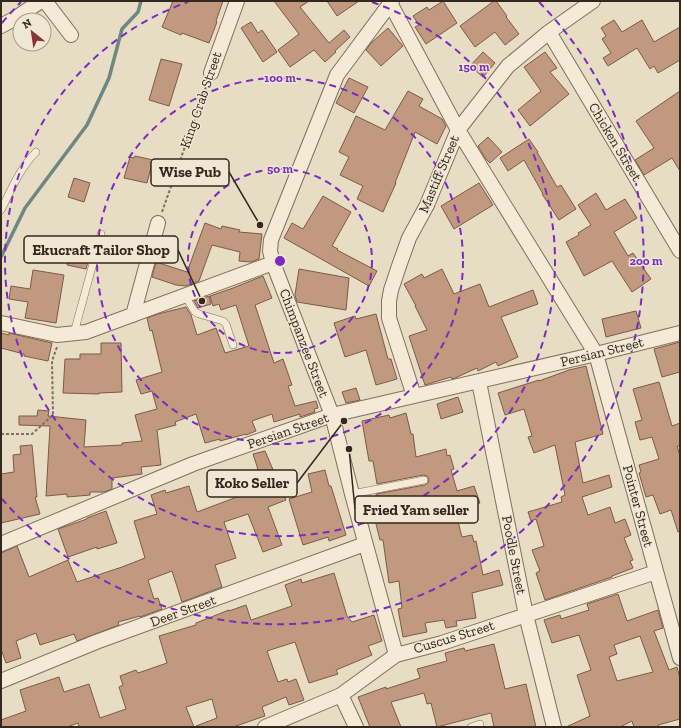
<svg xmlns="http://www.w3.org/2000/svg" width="681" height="728" viewBox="0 0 681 728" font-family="'Zilla Slab',serif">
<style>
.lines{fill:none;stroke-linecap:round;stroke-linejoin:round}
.stream{stroke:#6e8881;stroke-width:3.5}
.building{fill:#c1997f;stroke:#7c5a46;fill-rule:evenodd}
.lane-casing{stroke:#806f5d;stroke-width:8}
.street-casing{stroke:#806f5d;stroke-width:16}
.path{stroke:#806f5d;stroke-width:2;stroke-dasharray:3 2;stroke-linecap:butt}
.lane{stroke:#f4ead6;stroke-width:7}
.street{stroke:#f4ead6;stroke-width:14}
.ring{fill:none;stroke:#7b2cbf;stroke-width:2;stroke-dasharray:7 5}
.labels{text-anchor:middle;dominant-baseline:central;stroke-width:3;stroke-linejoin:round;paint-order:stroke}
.street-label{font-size:14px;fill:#32281f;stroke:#f0e7d2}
.centre{fill:#7b2cbf;stroke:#f0e7d2;stroke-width:2}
.ring-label{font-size:12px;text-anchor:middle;font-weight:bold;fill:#7b2cbf;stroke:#f0e7d2;stroke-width:3;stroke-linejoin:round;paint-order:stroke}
.leader{fill:none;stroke:#32281f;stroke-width:1.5}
.callout-dot{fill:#32281f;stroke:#f0e7d2;stroke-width:1.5}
.callout{fill:#f0e7d2;stroke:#32281f;stroke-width:1.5}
.callout-label{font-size:15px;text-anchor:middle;font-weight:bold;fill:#32281f}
</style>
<rect width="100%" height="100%" fill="#e7dcc4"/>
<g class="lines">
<path class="stream" d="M1,257L25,208L87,125L109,78L122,29L138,12L141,1"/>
</g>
<path class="building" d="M173,1H223L216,21L217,22L209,43L182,33L181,35L162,27Z
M274,1H309L300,7L329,43L344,30L350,37L335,51L336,52L325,62L314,50L290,67L278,50L299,34Z
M327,1H359L337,16Z
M443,1L457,23L426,44L415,27L419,25L413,16L427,7L429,10Z
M494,1H496L507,16L506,17L519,34L505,45L495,32L475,47L460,26Z
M614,20L622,32L642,20L654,42L680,27V60L658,73L654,66L650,69L637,48L608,66L603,58L611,53L602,39L606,36L601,28Z
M251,22L258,33L262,30L277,52L263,62L241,28Z
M388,28L403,46L381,66L366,50L371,43Z
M483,52L495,63L483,77L470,66Z
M545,52L557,68L550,72L569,94L530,126L518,110L541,91L524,67Z
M161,59L182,64L169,106L149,100Z
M349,78L368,87L354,113L336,103Z
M408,91L423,99L419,106L442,119L446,126L437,144L415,132L395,183H396L383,212L357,199L363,186L340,175L349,157L339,152L356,116L385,130Z
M680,91V171L672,158L644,175L635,160L654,148L636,121Z
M488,137L502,152L490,163L485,158L478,146Z
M529,139L538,152H537L557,187L561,185L576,209L559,220L542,194H543L524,160L508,171L500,158Z
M135,156L153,160L147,183L124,178L130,157L134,158Z
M74,178L90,183L84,202L68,197Z
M479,183L493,205L454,229L441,206Z
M596,193L606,210L625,199L637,218L614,232L628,256L633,253L651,279L632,292L612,261L584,276L566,242L579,235L578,233L591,225L578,205Z
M323,196L351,212L332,246L338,249L337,250L377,271L369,286L284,238L292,223L303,229Z
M205,223L221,229L222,226L240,230L239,232L262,234L259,259L251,262L239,261L240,252L212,245L199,281L186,286L176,285L152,277L156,262L187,272Z
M72,242L92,247L86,269L67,265Z
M299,269L349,278L346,310L297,302L295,295Z
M442,269L454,294L480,284L489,307L533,290L538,304L501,317L518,357L498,366L496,362L478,371L477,368L455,378L452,379L451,377L425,385L409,336L427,330L415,306H416L404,284L422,274L424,278Z
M33,270L64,275L56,323L25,318L28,302L9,299L11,286L30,289Z
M263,276L272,298L255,305L274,363L283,359L292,385L288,386L295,406L316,401L318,408L314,409L315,412L300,417V414L274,422L272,414L252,421L256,431L246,435V434L220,441V439L205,443L196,414L175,422L176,425L157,430L161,465L141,467L142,474L112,478V489L104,492H90V495L67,497V494L46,496L50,426L19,425V416H37L38,410L49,411L48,416L86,420L84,447L122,445V443L142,441L135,415L157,409L152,391L141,394L136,380L162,372L152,330L150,331L147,318L158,314L186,307L191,315L197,335L216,328L225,353L249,346L236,305L221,310L219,304L213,306L210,296L233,288Z
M209,296L211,304L198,308L194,301Z
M636,311L641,328L606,337L602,319Z
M376,314L388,359H391L397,379L376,385L366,350L345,357L334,323L355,316L356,319Z
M1,333L9,335V333L52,343L48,361L24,356V354L1,348Z
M680,342V372L662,377L654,349Z
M101,343H121L122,392L99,393V394L63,393L65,359H80V354H101Z
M586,366L603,434L575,442L583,483L609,475L612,487L582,497L588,515L610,507L615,523L625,519L631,535L624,538L633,560L630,561L633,568L612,576V577L545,600L536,573L540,571L532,550L544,546L536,519L531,521L528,512L562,502L561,497L565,495L555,445L534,453L528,437L532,436L524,409L505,415L498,393L539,380V381L569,370Z
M659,382L672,426L680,423V446H677L680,456V531L678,532L671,510L660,514L653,495L646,497L639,473L641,472L639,465L659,459L652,437L640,440L635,422L642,420L633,389Z
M356,388L360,400L346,403L342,392Z
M458,397L463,412L441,419L437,404Z
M406,413L411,434H413L416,457L446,449L447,456L450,455L454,469L451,470L457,491L474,486L480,503L455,510L462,537L472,535L474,542L476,541L483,575L499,570L503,585L472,593L476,618L456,621L457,626L446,628L444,620L425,623L427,632L403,637L398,609L402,608L399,581L389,583L383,540H380L375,520L382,518L376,494L425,485L428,483L429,479L427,476L423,475L377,484L373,461H369L362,421L389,415L390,418Z
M32,445L37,497H35L40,514L1,523V474L14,472L13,455L21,454L20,446Z
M265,451L286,500L268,507L282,545L263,552L248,514L224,522L236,558L215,565L222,587L182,602L172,571L148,580L154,599L158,598L162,609L140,617V616L118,622L119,625L77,641L74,634L40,645L36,633L16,641L21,658L6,663L1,649V553L17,546L29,577L68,560L77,582L122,567L145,558L134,521L157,514L151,495L165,490L166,493L189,486L197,512L245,494L244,491L263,485L253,454Z
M325,470L329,486H331L346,535L329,541L328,537L303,545L289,499L312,492L308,474Z
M106,511L117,543L97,549V547L68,557L58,529L87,519V518Z
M334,573L347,616L352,622L374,615L382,641L368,646L372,655L336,670L338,674L309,683L295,642L267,651L278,682L287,679L288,682L296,679L304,700L289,705L286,697L262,707L265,716L233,727H196V726L217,718L212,699L186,707L194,727H79L78,723L67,727H1V720L26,711L20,690L59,677L64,692L89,684L100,718L126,709L119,687L123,685L120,676L136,670L138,673L167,663L159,636L196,625V623L229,610V611L246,605L251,620L292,606L285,585L301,579L302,583Z
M618,594L627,621L658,610L663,628L654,631L669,670L677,667L680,678V719L658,725L659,727H634L632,721L620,727H566L590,716L577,675L591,670L579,635L552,643L544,620L560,615L561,619L589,610L587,604ZM640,636L653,672L617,681L609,657L617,654L614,645Z
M494,644L505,689L526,684L536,727H494L491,713L437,727L431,703L427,704L424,693L391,702L401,727H370L358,697L386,687V689L420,678L417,669L447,661L445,653L464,648L465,651Z"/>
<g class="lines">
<defs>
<path id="lane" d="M1,210C11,190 20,168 36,152
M185,296L195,312L199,314L223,321L226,324L233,345
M74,333L101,234
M352,494L424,480
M471,727L480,724"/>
<path id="street" d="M45,1L71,35
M389,1L458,130L596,354L680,658
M392,1L337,75L271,240L270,251L273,263L332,415L352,494L396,655
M1,26L14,19L41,1
M549,32L680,251
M211,73L237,1
M133,315L158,223
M1,323L57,335L86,332L273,263
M479,382L526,615L554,727
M414,396L389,318V301L391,290L399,266L409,238L427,205L458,130L508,66L549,32L593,1
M1,544L193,464L332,415L596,354L680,333
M1,681L96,642L365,544
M341,695L356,727
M265,727L341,695L396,655L442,643L656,572"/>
</defs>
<use href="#lane" class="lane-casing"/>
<use href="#street" class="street-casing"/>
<path class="path" d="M162,212L207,84
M1,434H32L53,415L52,361L57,347"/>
<use href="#lane" class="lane"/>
<use href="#street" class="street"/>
</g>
<g class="ring">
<circle cx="280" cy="261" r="92"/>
<circle cx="280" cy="261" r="183"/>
<path d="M372 2A275 275 0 1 1 188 2"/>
<path d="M2 23A366 366 0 0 1 21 2M539 2A366 366 0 1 1 2 499"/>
</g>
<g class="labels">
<g class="street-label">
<text transform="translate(201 100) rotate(-71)">King Crab Street</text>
<text transform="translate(615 142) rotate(59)">Chicken Street</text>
<text transform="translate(439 174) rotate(-67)">Mastiff Street</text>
<text transform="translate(304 343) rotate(69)">Chimpanzee Street</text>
<text transform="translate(602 352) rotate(-14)">Persian Street</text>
<text transform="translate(288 431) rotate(-19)">Persian Street</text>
<text transform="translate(638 506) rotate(75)">Pointer Street</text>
<text transform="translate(514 555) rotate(79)">Poodle Street</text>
<text transform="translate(183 611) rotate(-20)">Deer Street</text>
<text transform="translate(454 637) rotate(-17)">Cuscus Street</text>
</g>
</g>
<circle cx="280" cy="261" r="6" class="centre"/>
<g class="ring-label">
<text x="474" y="71">150 m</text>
<text x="280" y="82">100 m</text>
<text x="280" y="173">50 m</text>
<text x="646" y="265">200 m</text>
</g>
<path class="leader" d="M260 225L229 172M202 301L178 250M344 421L297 483M349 449L355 509"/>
<g class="callout-dot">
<circle cx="260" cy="225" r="4"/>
<circle cx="202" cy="301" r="4"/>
<circle cx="344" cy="421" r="4"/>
<circle cx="349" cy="449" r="4"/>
</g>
<g class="callout">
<rect x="151" y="159" width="78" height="27" rx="4"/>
<rect x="24" y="236" width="154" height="27" rx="4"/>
<rect x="207" y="470" width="90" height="27" rx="4"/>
<rect x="355" y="496" width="123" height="27" rx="4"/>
</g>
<g class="callout-label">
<text x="190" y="177">Wise Pub</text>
<text x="101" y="255">Ekucraft Tailor Shop</text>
<text x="252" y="488">Koko Seller</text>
<text x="416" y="515">Fried Yam seller</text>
</g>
<rect width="681" height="728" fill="none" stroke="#32281f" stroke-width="4"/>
<g transform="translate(32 32) rotate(330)"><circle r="19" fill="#f0e7d2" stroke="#a49b8a"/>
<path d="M0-3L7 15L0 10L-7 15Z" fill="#873536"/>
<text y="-6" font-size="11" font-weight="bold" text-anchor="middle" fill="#32281f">N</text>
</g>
</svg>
